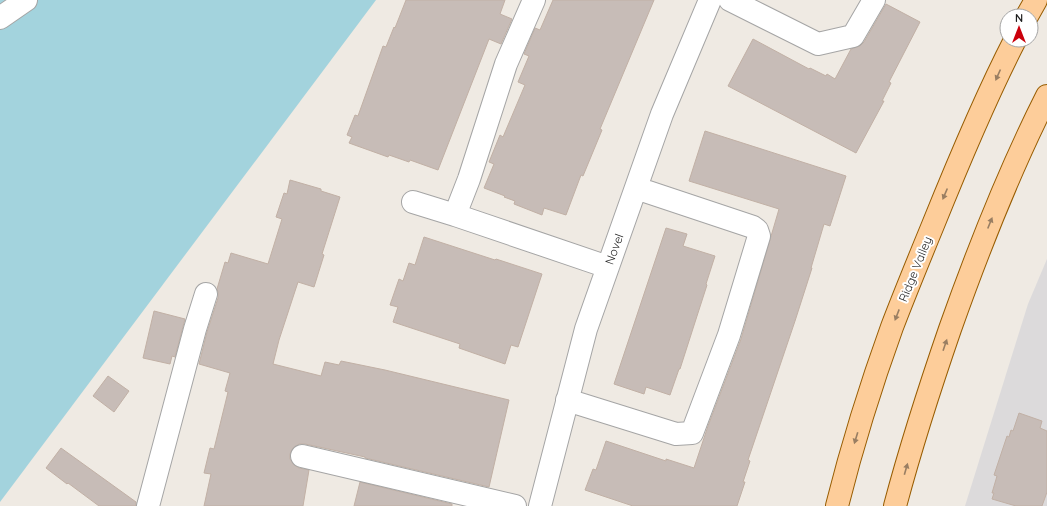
<svg xmlns="http://www.w3.org/2000/svg" width="1047" height="506" viewBox="0 0 1047 506" font-family="Quicksand,sans-serif">
<style>
.residential{fill:#dcdadb}
.water{fill:#a3d3dd}
.building{fill:#c7bcb7;stroke:#c1b0a5}
.lines{fill:none;stroke-linecap:round;stroke-linejoin:round}
.minor-casing{stroke:#a5a5a5;stroke-width:24}
.major-casing{stroke:#975c00;stroke-width:24}
.minor{stroke:#fff;stroke-width:22}
.major{stroke:#fdcd9a;stroke-width:22}
.oneway{fill:#997e62}
.labels{text-anchor:middle;dominant-baseline:central;stroke-width:4;stroke-linejoin:round;paint-order:stroke}
.street-label{font-size:12px;fill:#1e1e1e;stroke:#fff}
</style>
<rect width="100%" height="100%" fill="#efeae3"/>
<path class="residential" d="M1047,259V506H965L1028,304Z"/>
<path class="water" d="M0,0H376L0,502Z"/>
<path class="building" d="M406,0H505L500,14L512,19L501,44L489,39L438,170L410,160L409,162L389,155L388,157L349,143L352,137L347,135L355,115L358,116L383,46L386,47L394,27L395,28Z
M553,0H654L600,129L602,130L583,176L581,175L566,215L544,208L542,215L514,204L515,201L504,197L505,196L484,188L494,164L489,162L500,135L503,137L525,85L518,82L529,56L524,54L535,28L540,30Z
M886,4L920,22L889,82L891,83L882,101H884L856,153L728,86L753,39L809,69L810,68L826,76L827,74L835,79L851,49L860,46L864,42Z
M705,131L846,176L830,226L824,224L811,268H812L795,321L748,460L750,461L743,482H745L737,506H633L585,490L593,469L596,470L606,441L666,461V459L694,468L708,426L741,339L779,209L689,181Z
M290,180L321,189V191L340,197L322,254L324,255L314,287L298,282L279,340L273,364L321,376L325,362L339,365L341,361L385,370L509,400L489,487L365,458V457L305,444H299L293,448L290,454V459L294,465L299,468L309,470L303,506H204L211,474L204,473L210,448L214,449L228,392L225,391L230,373L199,364L207,332L218,298V292L217,289L225,262L228,263L231,253L268,264L282,219L276,217L284,193L287,194Z
M666,228L687,234L683,246L715,256L706,284L707,285L697,316L680,369H679L670,395L646,387L644,394L614,384Z
M424,237L495,260L496,259L542,274L518,347L511,345L505,364L459,348L460,344L393,322L398,307L390,305L399,279L403,281L409,263L415,265Z
M154,311L185,319L175,357L172,356L170,364L143,358Z
M108,376L129,391L114,412L93,396Z
M1019,413L1042,421L1040,428L1047,431V492L1042,506H1016L992,499L994,493H992L997,476L994,475L1007,436L1009,437L1011,430L1013,431Z
M61,448L136,502V506H99L68,483L67,484L46,468Z
M360,482L452,504V506H354Z"/>
<g class="lines">
<defs>
<path id="minor" d="M534,0L506,64L469,179L455,215L608,267
M730,0L818,44L853,36L874,0
M0,18L26,0
M413,202L455,215
M567,400L676,434L692,433L729,335L759,236L757,230L753,227L636,188
M302,456L515,506
M148,506L195,329L206,294
M540,506L586,329L662,114L710,0"/>
<path id="major" d="M1027,16L1036,0
M837,506C852,446 871,385 892,327C905,293 919,259 933,225C958,163 984,100 1015,40
M895,506C911,446 930,387 950,329C978,250 1009,171 1047,96"/>
</defs>
<use href="#minor" class="minor-casing"/>
<use href="#major" class="major-casing"/>
<use href="#minor" class="minor"/>
<use href="#major" class="major"/>
</g>
<defs><path id="oneway-solid" d="M-6-.8H1V-3.2L6.5 0L1 3.2V.8H-6Z"/></defs>
<g class="oneway">
<use href="#oneway-solid" transform="translate(998 75) rotate(114)"/>
<use href="#oneway-solid" transform="translate(945 194) rotate(113)"/>
<use href="#oneway-solid" transform="translate(990 223) rotate(-68)"/>
<use href="#oneway-solid" transform="translate(897 315) rotate(111)"/>
<use href="#oneway-solid" transform="translate(945 345) rotate(-71)"/>
<use href="#oneway-solid" transform="translate(856 438) rotate(107)"/>
<use href="#oneway-solid" transform="translate(906 469) rotate(-74)"/>
</g>
<g class="labels">
<g class="street-label">
<text transform="translate(614 249) rotate(-70)">Novel</text>
<text transform="translate(915 269) rotate(-68)">Ridge Valley</text>
</g>
</g>
<g transform="translate(1019 28)"><circle r="19" fill="#ffffff" stroke="#a5a5a5"/>
<path d="M0-3L7 15L0 10L-7 15Z" fill="#cb000c"/>
<text y="-6" font-size="11" font-weight="bold" text-anchor="middle" fill="#1e1e1e">N</text>
</g>
</svg>
